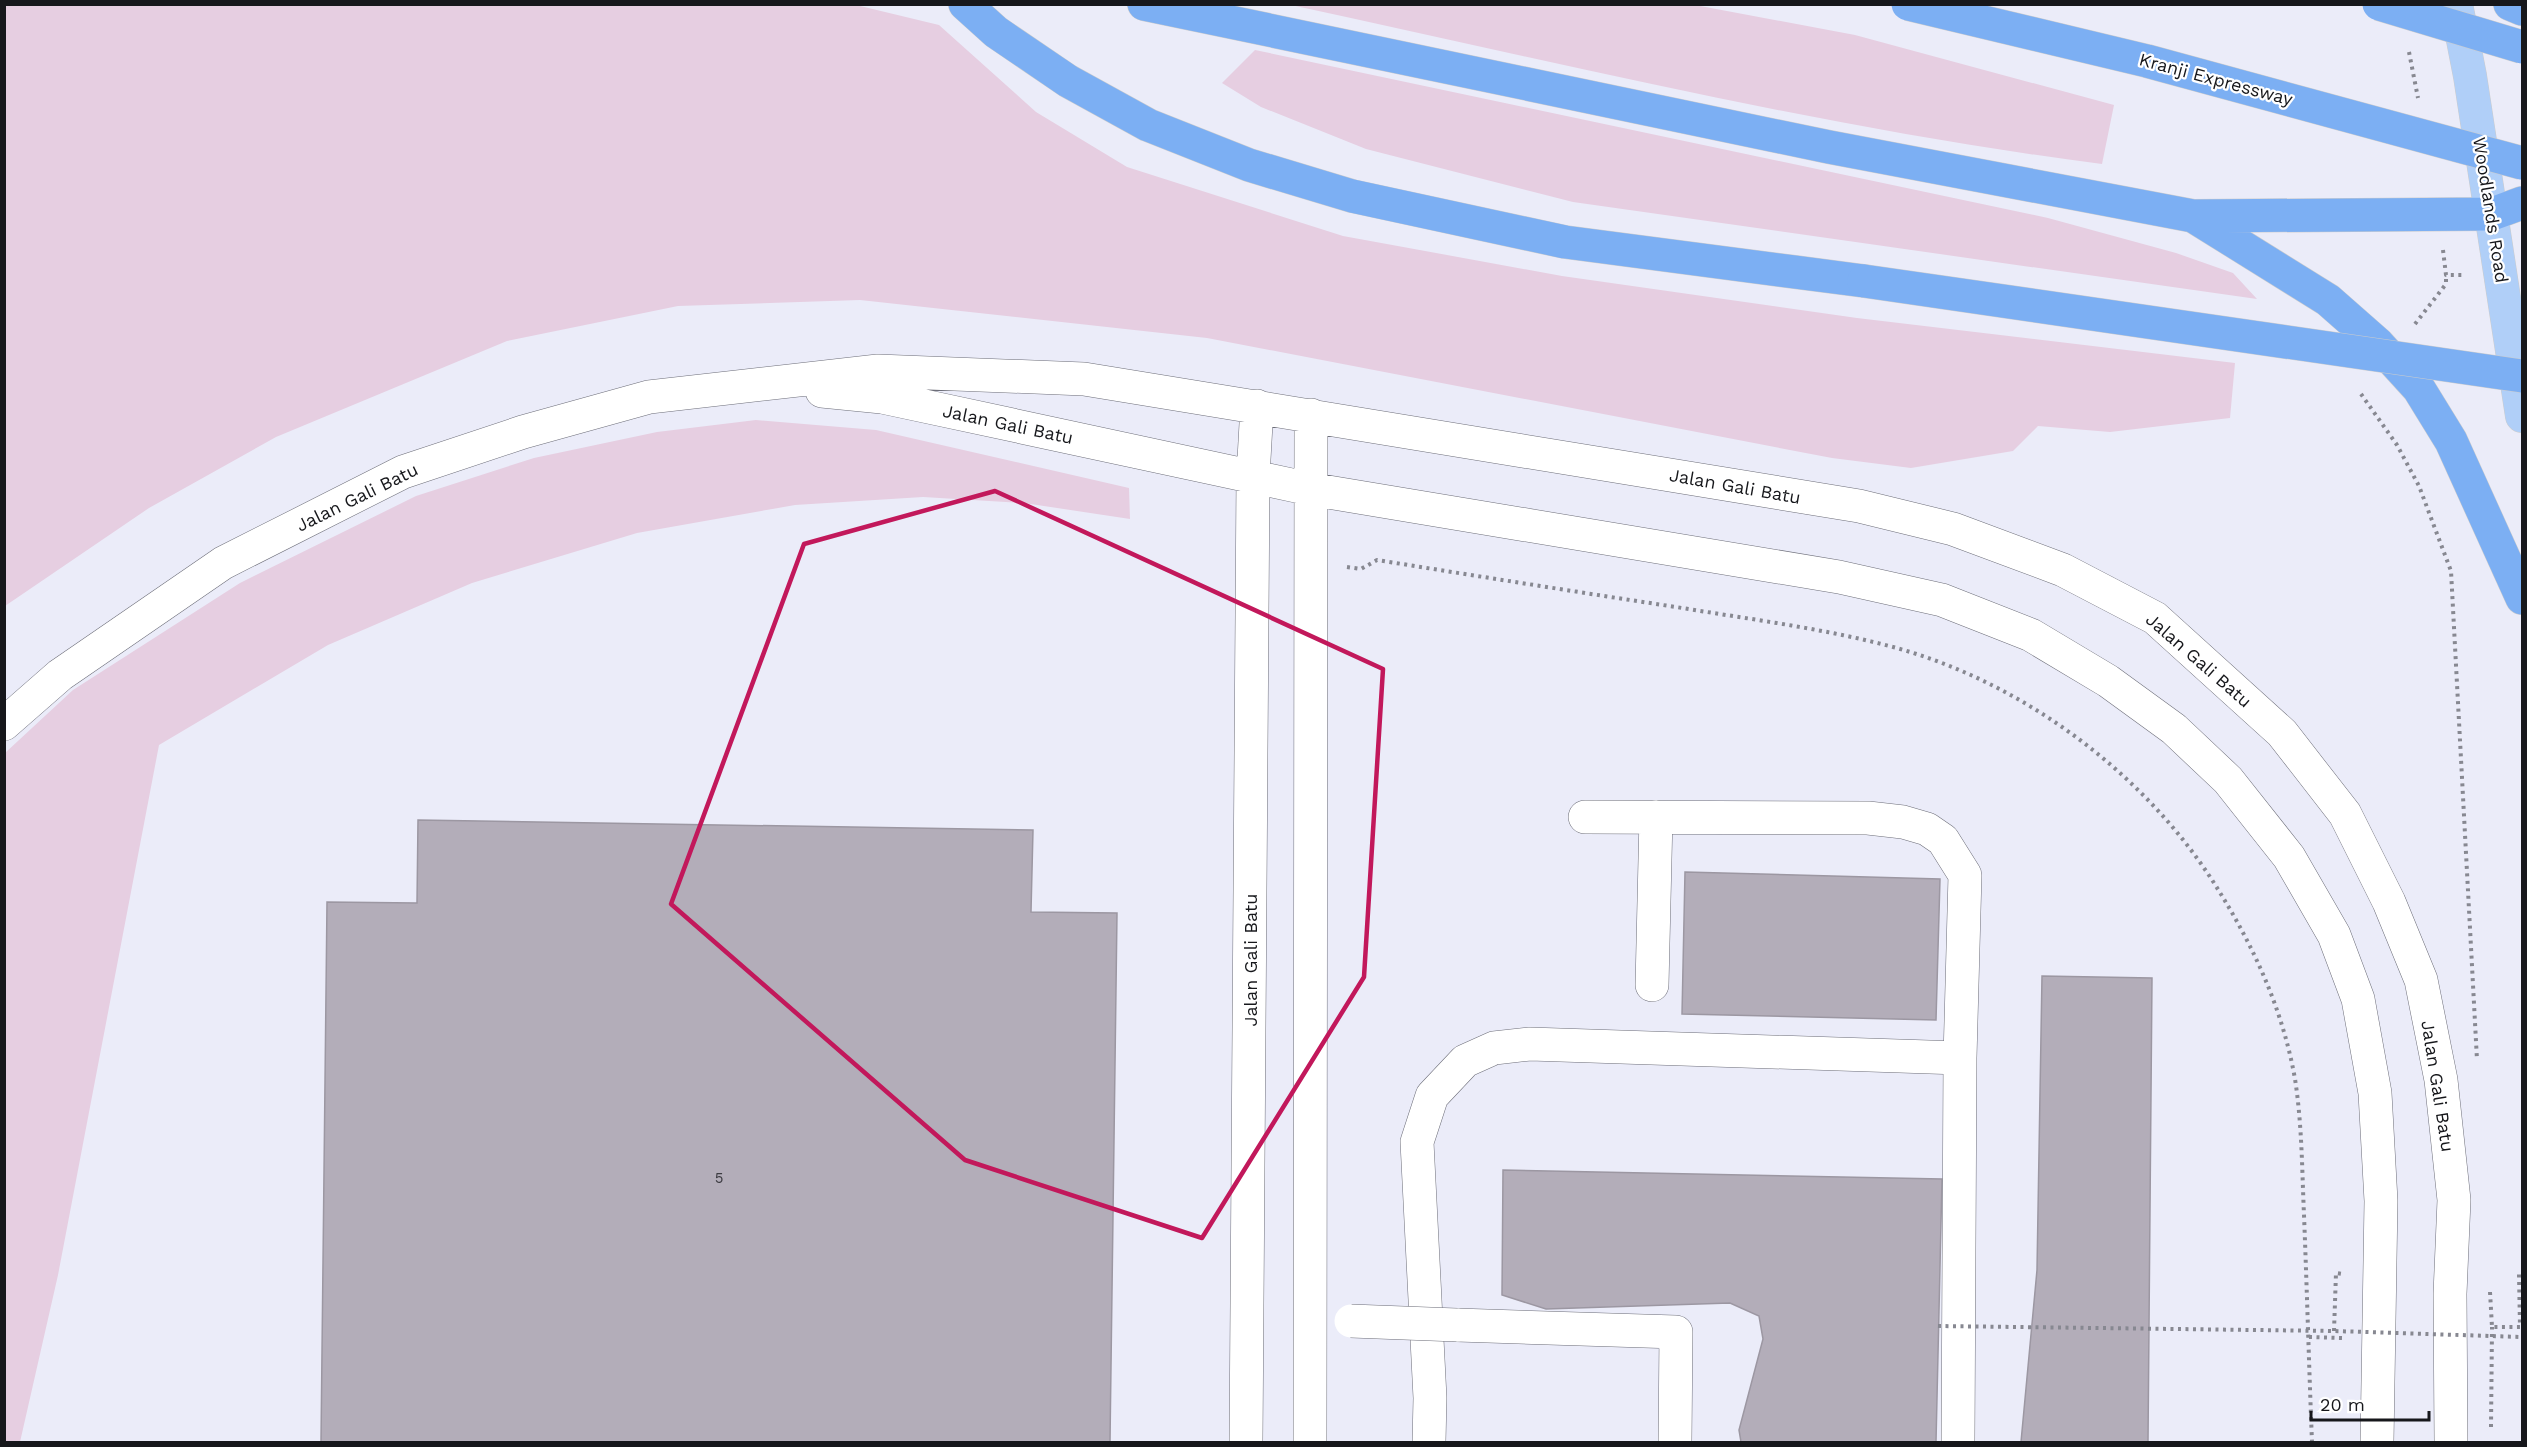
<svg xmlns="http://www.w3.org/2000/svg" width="2527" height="1447" viewBox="0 0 2527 1447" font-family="'Work Sans',sans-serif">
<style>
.green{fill:#e6cee1}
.building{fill:#b3adb9;stroke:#9c97a2;stroke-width:1.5}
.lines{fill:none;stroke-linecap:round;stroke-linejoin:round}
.minor-casing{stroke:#6d6e79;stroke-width:34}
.major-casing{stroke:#cccccd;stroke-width:34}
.highway-casing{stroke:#cccccd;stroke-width:34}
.path{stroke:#878891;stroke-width:4;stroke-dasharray:3 4.5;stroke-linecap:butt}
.minor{stroke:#fff;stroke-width:33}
.major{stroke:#b0cff8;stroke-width:33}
.highway{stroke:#7caff3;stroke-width:33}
.minor-bridge-casing{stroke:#6d6e79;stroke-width:34;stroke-linecap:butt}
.highway-bridge-casing{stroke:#cccccd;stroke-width:34;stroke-linecap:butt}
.path-bridge{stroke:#878891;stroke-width:4;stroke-dasharray:3 4.5;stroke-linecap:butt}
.minor-bridge{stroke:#fff;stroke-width:33}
.highway-bridge{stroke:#7caff3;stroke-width:33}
.marked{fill:none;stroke:#c2185b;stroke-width:4.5;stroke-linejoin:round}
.labels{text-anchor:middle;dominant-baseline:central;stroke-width:4.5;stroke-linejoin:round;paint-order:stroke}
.number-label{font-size:15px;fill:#3d3c42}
.street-label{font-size:18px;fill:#16171b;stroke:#fff}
</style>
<rect width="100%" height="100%" fill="#ebecf9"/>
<path class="green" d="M5,4L856,5L939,25L1036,112L1127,167L1343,236L1562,276L1857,318L2235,363L2230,418L2110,432L2038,426L2013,451L1911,468L1832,458L1207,338L860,300L678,306L507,341L276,437L149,508L5,606Z
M1291,5H1695L1855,35L2114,105L2102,164C1829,129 1560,63 1291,5Z
M1255,50L2048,218L2176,253L2233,273L2257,299L1573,202L1366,149L1261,107L1222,83Z
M756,420L876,430L1129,488L1130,519L1024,503L923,497L795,505L637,533L472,583L328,645L159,745L58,1275L20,1442H5V753L73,690L240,583L416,496L534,458L657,432Z"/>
<path class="building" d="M418,820L1033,830L1031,912L1117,913L1110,1442H321L327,902L417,903Z
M1685,872L1940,879L1936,1020L1682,1014Z
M2042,976L2152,978L2148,1442H2021L2037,1270Z
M1503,1170L1942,1179L1936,1442H1741L1739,1430L1763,1339L1759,1316L1730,1303L1546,1309L1502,1295Z"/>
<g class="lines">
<defs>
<path id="minor" d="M822,391L882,397L1310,489L1839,577L1942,600L2031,635L2108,681L2174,729L2228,780L2289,857L2334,935L2358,999L2375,1093L2381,1201L2377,1442
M4,724L60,675L223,563L403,472L523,432L649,397L878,371L1084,379L1859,506L1953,529L2063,570L2155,618L2282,733L2345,814L2389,902L2421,980L2441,1080L2454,1200L2450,1294L2451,1442
M1585,817L1868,818L1903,822L1927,829L1943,840L1965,875L1960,1058L1958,1442
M1652,985L1656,817
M1457,1325L1676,1332L1675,1442
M1246,1442L1253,477L1257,406
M1310,1442L1311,415
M1429,1442L1430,1398L1417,1142L1432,1096L1465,1061L1494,1048L1530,1044L1960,1058"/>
<path id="major" d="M2456,4L2470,76L2522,416"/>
<path id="highway" d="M965,4L996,32L1068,81L1148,125L1249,165L1352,196L1565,242L1864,281
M1144,4L1829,147L2193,216L2492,214L2522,203
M2510,4L2522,9
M2193,216L2328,300L2378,344L2419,389L2451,441L2522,598"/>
</defs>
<use href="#minor" class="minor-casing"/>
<use href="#major" class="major-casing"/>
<use href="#highway" class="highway-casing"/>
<path class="path" d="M2409,52L2418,98
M2443,250L2446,275H2464
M2415,324L2446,284V275
M2361,394L2397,445L2419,486L2451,571L2477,1060
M1347,567L1361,569L1377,560C1477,576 1577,592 1676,607C1748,619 1822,628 1893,647C2023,682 2148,775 2219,891C2255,949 2283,1011 2295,1079C2302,1124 2302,1170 2304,1215C2307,1291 2309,1367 2312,1442
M2490,1292L2492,1327H2520L2519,1274H2522
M2334,1331L2336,1273L2343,1274
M2309,1337L2343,1338
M2491,1427L2492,1327"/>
<use href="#minor" class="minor"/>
<use href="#major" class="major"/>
<use href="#highway" class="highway"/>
<defs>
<path id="minor-bridge" d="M1351,1321L1457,1325"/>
<path id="highway-bridge" d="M1908,4L2147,61L2522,163
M2379,4L2522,47
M1864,281L2522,376"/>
</defs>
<use href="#minor-bridge" class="minor-bridge-casing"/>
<use href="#highway-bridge" class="highway-bridge-casing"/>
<path class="path-bridge" d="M1938,1326L2334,1331L2522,1337"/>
<use href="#minor-bridge" class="minor-bridge"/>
<use href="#highway-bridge" class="highway-bridge"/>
</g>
<path class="marked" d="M995,491L1383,669L1364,977L1202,1238L965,1160L671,904L804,544Z"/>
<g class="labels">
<g class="number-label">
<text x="719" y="1178">5</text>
</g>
<g class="street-label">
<text transform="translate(2216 79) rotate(15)">Kranji Expressway</text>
<text transform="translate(2491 210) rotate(81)">Woodlands Road</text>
<text transform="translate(1008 424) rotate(12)">Jalan Gali Batu</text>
<text transform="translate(1735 486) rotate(10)">Jalan Gali Batu</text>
<text transform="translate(357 497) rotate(-26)">Jalan Gali Batu</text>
<text transform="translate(2199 660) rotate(41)">Jalan Gali Batu</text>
<text transform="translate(1250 960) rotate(-90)">Jalan Gali Batu</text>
<text transform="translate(2438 1086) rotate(81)">Jalan Gali Batu</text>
</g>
</g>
<rect width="2527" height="1447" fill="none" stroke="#16171b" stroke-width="12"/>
<path d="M2311 1411v9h118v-9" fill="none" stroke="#16171b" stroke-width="3"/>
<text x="2320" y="1411" font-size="18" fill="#16171b" stroke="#ffffff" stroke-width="4.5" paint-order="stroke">20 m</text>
</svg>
